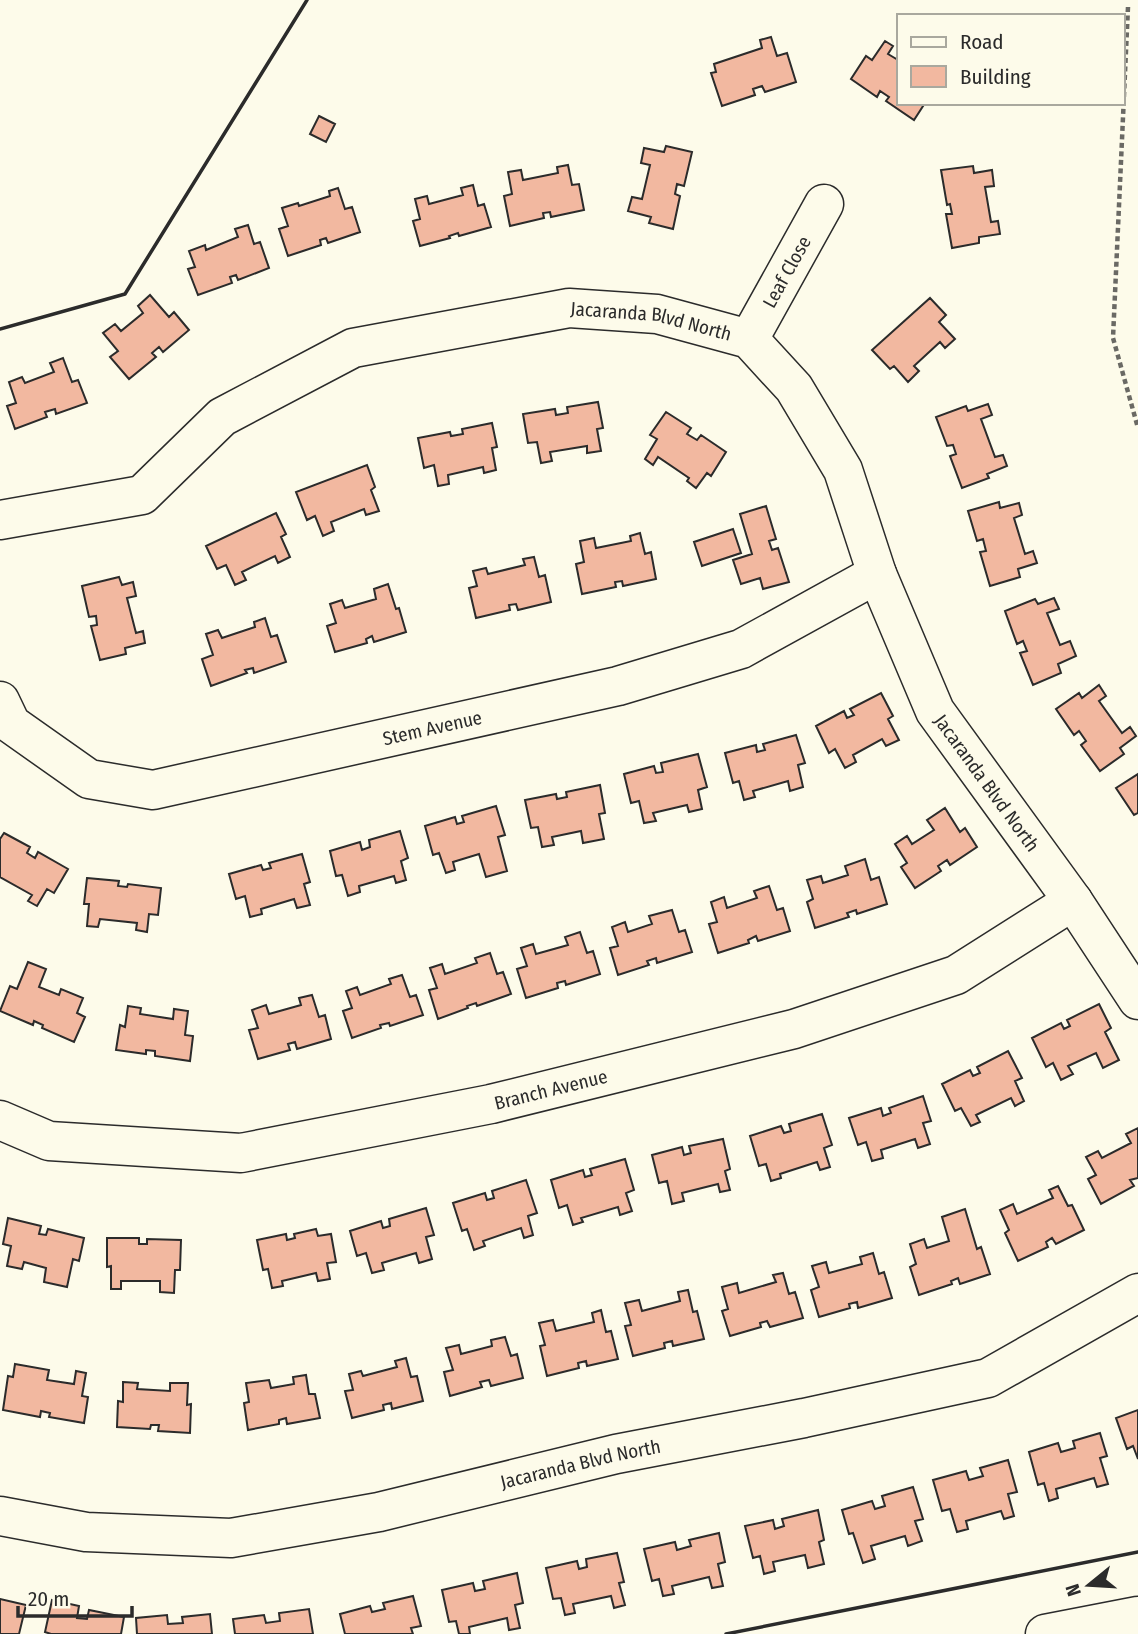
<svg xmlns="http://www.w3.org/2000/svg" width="1138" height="1634" viewBox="0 0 1138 1634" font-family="'Fira Sans Condensed',sans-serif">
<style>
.building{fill:#f2b8a0;stroke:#2b2b2b;stroke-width:2}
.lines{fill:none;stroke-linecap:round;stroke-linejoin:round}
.minor-casing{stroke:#2b2b2b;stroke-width:41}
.path{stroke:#6a6964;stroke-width:4.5;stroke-dasharray:5 3.5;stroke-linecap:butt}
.minor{stroke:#fdfbea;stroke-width:38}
.wall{stroke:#2b2b2b;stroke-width:3.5}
.labels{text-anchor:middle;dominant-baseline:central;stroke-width:5;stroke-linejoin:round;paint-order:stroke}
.street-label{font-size:19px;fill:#2b2b2b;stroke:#fdfbea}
</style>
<rect width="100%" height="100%" fill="#fdfbea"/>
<path class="building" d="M771,37L777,56L787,53L796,82L765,92L762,86L753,89L755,95L722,106L711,73L716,72L714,64L762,48L760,40Z
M885,41L893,46L888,54L898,60V103H925L914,120L886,101L889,97L880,91L877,97L851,79L866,56L872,60Z
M319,116L335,124L326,142L310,134Z
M666,146L692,152L684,186L677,184L675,194L680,196L673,229L649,223L651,217L628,211L632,197L642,199L650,165L641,163L644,148L664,152Z
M568,165L572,185L579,184L584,210L551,217L550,212L543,213L544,218L510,226L504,196L512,194L508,172L521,170L523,180L558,173L557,167Z
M973,166L974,173L992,170L994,186L985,187L991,222L998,221L1000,234L979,237V243L952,248L946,214H952L950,204L947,205L941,170Z
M473,185L478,206L484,204L491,227L459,236L458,233L449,236L450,238L420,246L413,221L420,219L415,199L427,196L429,204L463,195L461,188Z
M338,188L345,209L352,207L360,232L328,243L326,238L320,240L321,245L288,256L279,229L288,226L282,208L298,203L299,206L330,196L329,191Z
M248,225L254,244L260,242L269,268L238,280L236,275L230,277L232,283L198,295L188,269L195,267L189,251L205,245L206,250L238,237L235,229Z
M150,295L169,317L174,312L189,330L163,352L159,347L152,353L156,357L129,379L110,357L118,351L103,333L115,324L121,331L143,313L138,306Z
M930,298L946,315L939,322L955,339L945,348L940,342L914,366L919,371L908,382L894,366L890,369L872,350Z
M63,358L72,382L78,380L87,403L56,414L55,409L45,412L47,417L15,429L7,406L16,403L9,382L22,377L25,383L54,372L50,363Z
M598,402L603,428L597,429L601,451L587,453V446L550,452L552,461L541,463L537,442L528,443L523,414L555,409L556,415L568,413L567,407Z
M988,404L992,415L981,419L995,457L1003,455L1007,466L987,474L989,478L962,488L950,456L956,454L953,445L947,446L936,417L966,406L968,411Z
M666,412L691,428L687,434L697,440L701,435L726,452L711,476L707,473L696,488L687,481L689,478L658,457L653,465L645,459L657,439L650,435Z
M492,423L497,447L492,448L496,470L484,473L483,467L448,475L449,484L438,486L434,465L424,468L418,438L450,432L451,436L463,434L462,429Z
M367,465L375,487L371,490L379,511L366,515L364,509L331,522L334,531L323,536L315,516L307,520L296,492Z
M999,502L1000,508L1019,503L1022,515L1014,518L1025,554L1033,551L1037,563L1018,569L1020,577L990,586L980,552L986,551L983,539L977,541L968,511Z
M766,506L776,539L769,541L772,550L778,548L789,582L763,589L760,578L741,584L733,560L752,554L740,514Z
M276,513L286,534L281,537L290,557L278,563L275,556L242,572L246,580L235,585L226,565L217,569L206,546Z
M733,529L741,553L702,566L694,542Z
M640,533L645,554L651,552L656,579L623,586L622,581L615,582L616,587L582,594L576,564L584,562L580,541L594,538L596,548L631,541L630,536Z
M534,557L539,577L545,575L551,602L518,610L516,604L509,605L510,610L476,618L469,588L477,586L473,571L486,568L488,574L525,565L523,559Z
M119,577L122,585L133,582L136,596L127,598L136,633L143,631L145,643L125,648L126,654L100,660L91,626L97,625L96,616L89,617L82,586Z
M388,584L396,609L399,608L406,632L374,642L372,636L366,639L367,643L335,652L327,626L336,623L330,604L342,600L345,608L376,599L374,589Z
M1054,598L1059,609L1047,613L1060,645L1070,641L1076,656L1058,664L1061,673L1033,685L1020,653L1027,651L1023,641L1017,644L1005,611L1035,599L1038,604Z
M265,618L271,637L277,635L286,662L254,673L253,668L245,670L247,673L211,686L202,659L213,655L206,634L218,630L222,638L255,627L254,622Z
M1099,685L1106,696L1099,701L1122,733L1130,727L1136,736L1120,748L1124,754L1100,771L1081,745L1086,741L1079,731L1074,735L1056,709L1079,693L1082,698Z
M881,693L893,716L888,719L899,740L886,746L882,739L853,755L856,762L845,768L835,749L829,753L816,726L844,711L847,718L854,715L850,709Z
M796,735L805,763L798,765L803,787L790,791L788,781L753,791L755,797L744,800L739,781L733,783L725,753L756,745L757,752L765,750L763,744Z
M698,754L707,787L698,790L702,809L689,812L687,805L653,813L656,821L644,823L639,801L631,803L624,774L654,766L656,773L663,772L661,763Z
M1138,774V813L1134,815L1116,788Z
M600,785L605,813L599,814L604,839L583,843L581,831L552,837L554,845L542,847L538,827L531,828L525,800L556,794L557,799L567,797L566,792Z
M496,806L505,835L498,837L507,871L486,877L479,854L453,862L455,870L446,873L439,853L433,855L425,826L455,817L457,824L464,822L462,816Z
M945,808L960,832L965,828L977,847L950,865L947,860L938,866L941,871L915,888L901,867L907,863L895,844L907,836L912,844L934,830L927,820Z
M400,831L408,858L401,861L406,880L396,883L394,876L359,886L360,892L348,896L342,875L336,876L330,851L360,842L362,850L370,847L369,840Z
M4,833L30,847L27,853L35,858L38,852L68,869L54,893L47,889L37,906L28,901L32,895L0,877V839Z
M302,854L310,882L304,884L310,905L297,908L294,899L261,909L262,914L250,917L245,896L236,899L229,874L261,865L263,870L271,868L269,863Z
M865,859L871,880L879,877L887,904L857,914L856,910L847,913L849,917L815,928L807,902L813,899L807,880L821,876L823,883L848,875L845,866Z
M87,878L119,881L118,886L127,887L128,884L161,888L158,915L149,914L147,932L136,930L137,923L100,919L98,927L87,926L89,904H84Z
M769,886L777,910L783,908L790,931L758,941L756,936L748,940L749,943L718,953L709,924L717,922L711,902L724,897L727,908L757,898L754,891Z
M672,910L679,932L685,930L692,952L657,963L656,958L647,961L649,965L618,975L610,948L618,946L612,927L625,922L628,932L652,924L649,916Z
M580,932L587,953L593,951L600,974L566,985L565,981L557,983L558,988L526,998L517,969L527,966L521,948L533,944L536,954L568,945L565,937Z
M490,953L497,974L503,972L511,994L477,1006L476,1003L467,1006L468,1008L438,1019L429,990L437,988L430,968L442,964L445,974L477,963L475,958Z
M28,962L46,969L39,987L59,995L61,989L83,998L77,1013L85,1017L74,1042L42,1028L43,1025L34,1021L33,1025L0,1011L10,986L17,989Z
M402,975L410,997L416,995L423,1015L390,1026L389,1023L380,1025L381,1028L352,1038L343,1011L352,1008L346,991L357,987L360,995L391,984L389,979Z
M312,995L319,1017L325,1015L331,1039L297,1049L295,1042L288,1044L290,1050L258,1059L249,1030L258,1028L252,1010L266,1005L269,1014L301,1005L299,998Z
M1099,1004L1111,1028L1105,1032L1119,1060L1103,1068L1096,1053L1068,1066L1073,1074L1061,1080L1053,1063L1046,1067L1032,1038L1061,1023L1064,1029L1070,1026L1067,1020Z
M128,1006L141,1008L140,1014L173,1019L174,1009L188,1011L185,1035L193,1036L190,1061L155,1056V1051L146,1050V1054L116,1050L120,1025L125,1027Z
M1008,1051L1022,1078L1015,1081L1024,1101L1015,1106L1011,1098L976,1115L980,1122L971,1126L961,1108L955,1111L942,1084L970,1070L973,1076L980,1073L977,1067Z
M923,1096L931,1121L923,1123L930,1144L918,1148L915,1139L881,1150L883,1158L872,1161L866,1142L858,1145L849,1118L881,1108L883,1116L891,1113L889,1108Z
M822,1114L832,1145L824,1148L830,1167L820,1170L817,1162L780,1174L781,1178L771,1181L766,1164L759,1166L750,1136L781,1126L784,1133L791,1131L789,1124Z
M1138,1128V1178L1130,1180L1134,1186L1101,1204L1088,1179L1096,1175L1086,1157L1098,1151L1102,1158L1131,1143L1126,1134Z
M723,1139L730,1169L725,1171L730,1190L720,1192L718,1184L682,1193L684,1201L672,1204L667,1181L659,1183L652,1155L682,1147L684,1155L691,1153L689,1146Z
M625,1159L634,1190L626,1193L632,1211L620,1215L618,1207L581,1218L583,1222L573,1225L567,1205L559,1208L551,1180L583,1170L585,1177L592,1175L590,1169Z
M526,1180L537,1213L528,1216L533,1235L524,1238L521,1228L483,1241L485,1246L474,1250L467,1229L462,1231L453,1203L485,1193L487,1200L494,1198L492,1191Z
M1058,1186L1068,1206L1072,1205L1084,1230L1056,1244L1052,1238L1046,1242L1048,1247L1018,1261L1005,1233L1009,1230L1000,1210L1013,1204L1017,1214L1053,1198L1049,1190Z
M426,1208L434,1235L426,1237L432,1259L419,1263L416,1253L382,1263L384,1270L372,1273L366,1253L357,1256L350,1231L381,1221L383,1228L390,1226L389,1219Z
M965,1209L977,1249L981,1247L990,1274L960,1284L958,1278L951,1281L952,1284L919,1295L910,1267L916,1264L910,1244L924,1239L927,1248L949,1241L942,1217Z
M8,1218L41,1226L39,1234L46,1235L48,1229L84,1238L79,1261L73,1259L67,1287L44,1282L46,1268L24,1262L22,1269L7,1266L11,1246L3,1244Z
M316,1229L318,1236L331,1234L336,1262L327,1263L330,1279L318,1281L316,1273L282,1281L283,1286L272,1288L268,1269L263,1270L257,1240L286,1234L287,1240L295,1238L294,1234Z
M107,1238H139V1244H147V1239L181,1240L180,1270H175L174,1293L160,1292V1281H121V1289H111V1266L107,1267Z
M873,1253L879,1274L884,1272L892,1298L858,1308L857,1302L849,1304L850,1308L819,1317L811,1290L819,1287L812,1266L826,1262L829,1273L862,1264L860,1257Z
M783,1273L789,1294L795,1292L803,1318L770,1327L767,1321L760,1323L761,1327L730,1336L722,1311L728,1309L722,1287L737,1283L739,1293L776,1282L773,1275Z
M688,1290L693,1312L697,1311L704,1339L673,1346L672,1341L664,1343L665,1348L633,1356L625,1326L631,1325L625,1303L639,1300L642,1311L680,1301L678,1292Z
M601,1310L606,1332L611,1331L618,1359L587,1366L586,1361L578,1363L579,1368L547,1376L540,1346L545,1345L539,1323L553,1320L556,1331L594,1322L592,1313Z
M505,1337L511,1356L517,1354L523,1378L491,1386L489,1380L480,1382L482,1387L450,1396L444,1372L453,1370L446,1348L459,1345L461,1354L492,1346L491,1340Z
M406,1358L411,1377L417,1376L423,1401L392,1409L391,1403L383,1405L384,1410L352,1418L345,1391L353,1390L349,1374L361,1371L363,1376L397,1367L395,1361Z
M15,1364L49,1370L47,1380L74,1384L76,1371L86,1373L82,1396L88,1397L84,1423L49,1417L50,1413L41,1411L40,1417L3,1410L8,1376L13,1377Z
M306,1375L309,1394H315L320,1418L287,1424L286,1418L279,1420V1424L248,1430L244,1403L249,1402L246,1383L269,1380L271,1388L294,1384L293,1377Z
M123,1382L138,1383L137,1389L170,1391V1383H188L187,1405L191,1404L190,1433L158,1431L159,1425H151L150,1429L117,1427L118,1401L123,1402Z
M1138,1410V1459L1133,1446L1127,1449L1116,1418Z
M1100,1433L1107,1456L1100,1458L1108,1484L1097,1487L1094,1478L1056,1489L1058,1498L1049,1501L1044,1483L1038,1485L1029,1452L1058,1443L1061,1452L1075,1448L1073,1441Z
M1008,1460L1017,1492L1008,1494L1014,1516L1004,1519L1001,1511L966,1521L968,1529L957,1532L950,1509L942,1511L933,1480L966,1471L969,1480L983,1476L980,1468Z
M913,1487L923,1519L915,1521L922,1541L908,1546L905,1536L871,1546L875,1559L863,1563L853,1533L849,1534L842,1510L872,1501L875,1509L885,1506L882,1496Z
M818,1510L824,1540L819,1542L824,1564L808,1568L805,1555L773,1562L775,1571L764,1574L760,1556L753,1558L745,1526L773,1520L775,1529L784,1526L782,1519Z
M719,1533L725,1562L718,1564L723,1586L712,1588L709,1577L672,1586L674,1594L663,1596L659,1579L652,1581L644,1549L675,1542L677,1550L691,1546L689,1540Z
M617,1553L624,1582L619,1583L625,1605L614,1608L611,1596L573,1604L575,1613L565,1615L561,1598L553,1599L546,1568L577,1561L579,1569L587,1567L586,1559Z
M517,1573L523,1603L515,1605L520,1628L509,1630L507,1618L469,1627L470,1634H459L456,1621L449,1622L442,1590L473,1583L475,1591L485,1589L483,1581Z
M413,1596L421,1626L411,1628L413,1634H345L340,1614L370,1606L372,1612L385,1609L383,1603Z
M0,1599L26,1605L19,1634H0Z
M52,1600L79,1606L77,1618L87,1619L89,1610L124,1617L121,1634H51L45,1632Z
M309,1609L313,1634H235L233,1619L264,1615L266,1623L280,1621L279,1613Z
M210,1614L212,1634H137L136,1618L167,1615L168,1624L183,1623L182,1617Z"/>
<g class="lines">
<defs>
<g id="minor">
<path id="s1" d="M749,339L824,204"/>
<path id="s2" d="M0,520L142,495L222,417L353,348L569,308L657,314L749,339L794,388L843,470L877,574L935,711L1073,901L1138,1000"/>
<path id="s3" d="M0,701L11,724L89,779L153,790L618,686L741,649L877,574"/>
<path id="s4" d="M0,1120L49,1141L241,1153L491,1104L794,1029L956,975L1073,901"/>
<path id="s5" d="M0,1516L86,1532L231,1538L379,1512L616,1454L804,1418L988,1378L1138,1293"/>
<path d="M1045,1634L1138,1616"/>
</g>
</defs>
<use href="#minor" class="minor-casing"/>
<path class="path" d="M1128,7L1113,338L1138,428"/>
<use href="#minor" class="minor"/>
<path class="wall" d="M0,329L125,294L307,0
M726,1634L1138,1552"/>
</g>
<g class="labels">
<g class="street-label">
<text stroke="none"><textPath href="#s1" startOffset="77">Leaf Close</textPath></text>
<text stroke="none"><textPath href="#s2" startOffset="707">Jacaranda Blvd North</textPath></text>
<text stroke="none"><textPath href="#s3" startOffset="472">Stem Avenue</textPath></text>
<text stroke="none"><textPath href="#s2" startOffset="1316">Jacaranda Blvd North</textPath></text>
<text stroke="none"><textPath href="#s4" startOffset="562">Branch Avenue</textPath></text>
<text stroke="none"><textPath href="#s5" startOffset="590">Jacaranda Blvd North</textPath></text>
</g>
</g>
<rect x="897" y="14" width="228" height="91" fill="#fdfbea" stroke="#a9a89e" stroke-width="2"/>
<rect x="911" y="37" width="35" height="10" fill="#fdfbea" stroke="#a9a89e" stroke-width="2"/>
<text x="960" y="49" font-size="21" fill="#2b2b2b">Road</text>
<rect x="911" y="66" width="35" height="21" fill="#f2b8a0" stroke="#a9a89e" stroke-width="2"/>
<text x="960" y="84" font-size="21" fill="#2b2b2b">Building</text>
<g transform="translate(1089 1585) rotate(252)" stroke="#fdfbea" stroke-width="5" paint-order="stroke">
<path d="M0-5L12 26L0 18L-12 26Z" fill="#2b2b2b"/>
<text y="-10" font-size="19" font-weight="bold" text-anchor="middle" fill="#2b2b2b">N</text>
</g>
<path d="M18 1606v10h114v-10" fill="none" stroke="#2b2b2b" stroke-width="3.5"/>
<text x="28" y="1606" font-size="21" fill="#2b2b2b" stroke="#fdfbea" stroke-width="5" paint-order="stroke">20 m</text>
</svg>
